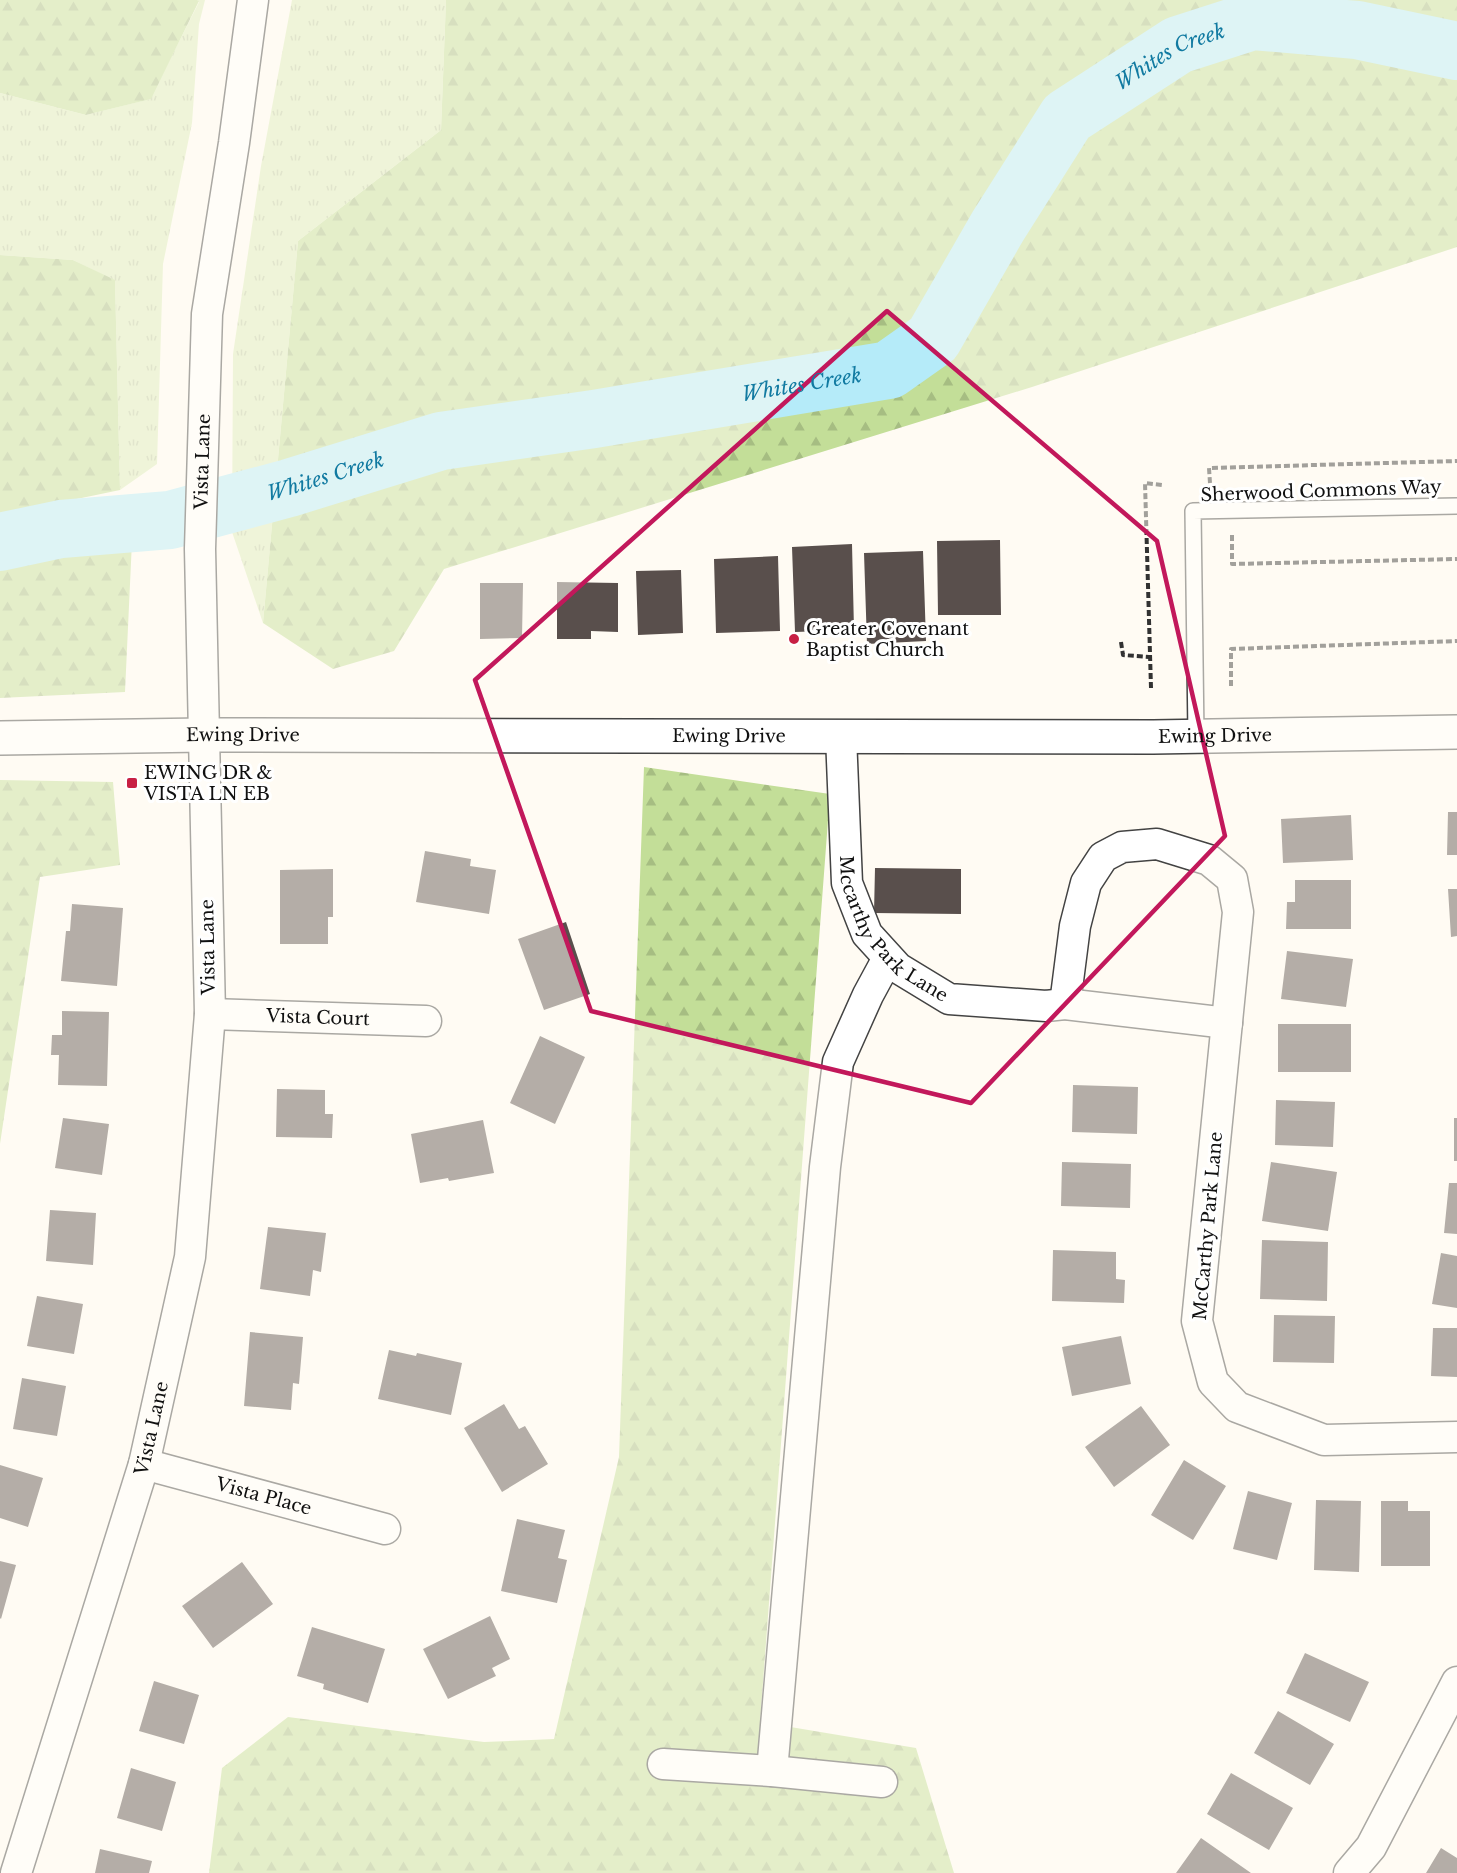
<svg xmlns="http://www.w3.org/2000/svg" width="1457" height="1873" viewBox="0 0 1457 1873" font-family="'Libre Baskerville',serif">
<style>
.grass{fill:url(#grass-tufts)}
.forest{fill:url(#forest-firs)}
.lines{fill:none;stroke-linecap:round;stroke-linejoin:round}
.river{stroke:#b5ebf9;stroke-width:58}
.building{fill:#594f4c}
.service-casing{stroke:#434343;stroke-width:18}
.minor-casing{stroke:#434343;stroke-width:33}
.tertiary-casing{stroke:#434343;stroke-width:36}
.path{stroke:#323232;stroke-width:4;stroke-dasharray:6 3;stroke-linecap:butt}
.service{stroke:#fff;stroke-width:15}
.minor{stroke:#fff;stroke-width:30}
.tertiary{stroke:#fff;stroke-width:33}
.marked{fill:none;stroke:#c2185b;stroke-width:4.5;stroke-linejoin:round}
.poi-dot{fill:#c82044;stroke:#fff;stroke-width:2}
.labels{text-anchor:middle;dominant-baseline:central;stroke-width:6;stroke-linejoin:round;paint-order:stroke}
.street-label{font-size:18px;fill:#101010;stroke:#fff}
.poi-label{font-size:18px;fill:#101010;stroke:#fff;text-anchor:start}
.water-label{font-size:20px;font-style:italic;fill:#117aa1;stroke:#fff}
</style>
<defs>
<pattern id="grass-tufts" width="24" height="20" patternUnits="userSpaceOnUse" patternTransform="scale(1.5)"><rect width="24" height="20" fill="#dcecba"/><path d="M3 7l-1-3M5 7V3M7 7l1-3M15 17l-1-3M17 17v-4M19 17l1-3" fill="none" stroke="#bcc99f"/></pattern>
<pattern id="forest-firs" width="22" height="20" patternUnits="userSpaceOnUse" patternTransform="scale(1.5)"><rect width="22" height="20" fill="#c3de98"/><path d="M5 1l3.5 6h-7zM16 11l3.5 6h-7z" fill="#a6bd82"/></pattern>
</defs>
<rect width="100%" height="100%" fill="#fffbf3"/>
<path class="grass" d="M197,0H205L199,24L192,123L163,264L157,464L120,490L115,281L73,260L0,255V93L86,115L150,99L199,2Z
M292,0H446L441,130L298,241L263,623L232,532L233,354L261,166Z"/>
<path class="forest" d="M0,0H197L199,1L151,99L86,115L0,93Z
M446,0H1457V247L1032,387L444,569L394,651L333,669L263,623L298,241L441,130Z
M0,255L73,260L115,280L120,490L0,515Z
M132,541L125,692L0,698V560Z
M644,767L830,794L760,1722L916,1748L954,1873H209L222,1768L288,1717L484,1742L554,1739L619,1457Z
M0,780L113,782L120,865L40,877L0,1144Z"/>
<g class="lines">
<path class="river" id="s1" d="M0,542L61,529L170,520L289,488L441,441L594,419L889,370L933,339L998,226L1067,117L1178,45L1253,21L1357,30L1457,51"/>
</g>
<path class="building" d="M1000,540L1001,615H938L937,541Z
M852,544L854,630L795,632L792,547Z
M923,551L926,641L867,644L864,553Z
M778,556L780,631L716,633L714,559Z
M681,570L683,633L638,635L636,571Z
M557,582L618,583V632L591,631V639H557Z
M480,583H523L522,638L480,639Z
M1448,812H1457V855H1447Z
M1351,815L1353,860L1283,863L1281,819Z
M425,851L471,859L470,866L496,870L489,914L416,902Z
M875,868L961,869V914L874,913Z
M333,869V917H328V944H280V870Z
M1295,880H1351V929H1286L1287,902H1295Z
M1448,889H1457V936L1451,937Z
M72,904L123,908L117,986L61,981L66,931H70Z
M566,922L590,994L544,1010L518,939Z
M1287,951L1353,959L1346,1007L1281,999Z
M62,1011L109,1012L107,1086L58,1085L59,1055H51L52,1035H62Z
M1278,1024H1351V1072H1278Z
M540,1036L585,1057L555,1124L510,1103Z
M1073,1085L1138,1087L1137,1134L1072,1132Z
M277,1089L325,1090V1114H333L332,1138L276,1137Z
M1276,1100L1335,1102L1333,1147L1275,1145Z
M63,1118L109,1124L102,1175L55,1168Z
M1454,1118H1457V1161H1454Z
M483,1120L494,1173L449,1181L448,1178L420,1183L411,1134Z
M1062,1162L1131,1164L1130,1208L1061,1206Z
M1271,1162L1337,1172L1328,1231L1262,1221Z
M1449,1183H1457V1234L1444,1233Z
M50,1210L96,1213L93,1265L46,1261Z
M268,1227L326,1233L321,1272L313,1270L310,1296L260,1289Z
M1262,1240L1328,1242L1327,1301L1260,1299Z
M1053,1250L1116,1252V1279L1125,1280L1124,1303L1052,1301Z
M1441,1253L1457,1256V1308L1432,1304Z
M37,1296L83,1304L74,1354L27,1346Z
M1274,1315L1335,1316L1334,1363L1273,1362Z
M1433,1328H1457V1377L1431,1376Z
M250,1332L303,1337L299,1384L293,1383L291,1410L244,1406Z
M1121,1336L1131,1384L1072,1396L1062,1347Z
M389,1350L416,1356L417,1353L462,1363L451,1415L378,1399Z
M22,1378L66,1386L57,1436L13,1429Z
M504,1404L519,1429L525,1426L548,1464L502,1492L464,1428Z
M1141,1406L1170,1445L1114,1487L1085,1447Z
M1184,1460L1226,1486L1193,1540L1151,1515Z
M0,1465L43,1478L28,1527L0,1518Z
M1248,1491L1292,1503L1277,1560L1233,1549Z
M1316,1500L1361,1501L1359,1572L1314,1570Z
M1381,1501H1408V1511H1430V1566H1381Z
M517,1519L565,1530L558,1558L567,1560L557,1603L501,1591Z
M0,1561L16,1565L1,1619L0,1618Z
M242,1562L273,1604L213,1648L182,1606Z
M490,1616L510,1659L492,1668L496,1676L448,1699L423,1649Z
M312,1627L385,1649L368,1703L323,1689L324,1684L297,1676Z
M1305,1653L1369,1682L1350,1722L1286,1693Z
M154,1681L199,1695L184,1744L139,1731Z
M1278,1711L1334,1744L1310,1785L1254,1753Z
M131,1768L176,1782L162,1831L117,1818Z
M1231,1773L1293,1808L1269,1850L1207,1814Z
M1201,1838L1251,1873H1176Z
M1441,1848L1457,1858V1873H1426Z
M100,1849L152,1861L149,1873H95Z"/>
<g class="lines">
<defs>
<path id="service" d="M1196,736L1193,511L1457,506"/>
<g id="minor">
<path id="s2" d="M841,736L847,883L867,934L898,968L949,999L1046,1006L1065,1004L1227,1023"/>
<path d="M1065,1004L1075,926L1086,883L1103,857L1122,847L1157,844L1209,860L1232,879L1238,912L1197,1321L1213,1382L1237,1407L1324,1440L1457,1437"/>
<path id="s3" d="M210,1014L426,1021"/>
<path id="s4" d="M144,1464L385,1529"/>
<path d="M663,1764L772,1771L825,1167L838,1062L868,995L888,958"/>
<path d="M772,1771L882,1782"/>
<path id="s5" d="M16,1873L144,1464L190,1257L210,1014L200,549L207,314L234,143L253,0"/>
<path d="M1349,1873L1371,1847L1457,1682"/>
</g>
<g id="tertiary">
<path id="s6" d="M0,738L204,735L1153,737L1457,732"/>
</g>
</defs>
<use href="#service" class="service-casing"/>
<use href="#minor" class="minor-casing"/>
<use href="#tertiary" class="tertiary-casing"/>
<path class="path" d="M1210,483L1209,468L1457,461
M1232,535V564L1457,559
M1121,642L1123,655L1149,657
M1231,686V649L1457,641
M1151,688L1145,483L1162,485"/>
<use href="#service" class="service"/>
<use href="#minor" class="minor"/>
<use href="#tertiary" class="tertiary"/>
</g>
<path d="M0 0H1457V1873H0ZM887,311L1157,541L1225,836L971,1103L591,1011L475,680Z" fill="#fffbf3" fill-opacity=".55" fill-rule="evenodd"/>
<path class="marked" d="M887,311L1157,541L1225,836L971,1103L591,1011L475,680Z"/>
<g class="poi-dot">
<circle cx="794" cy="639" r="6"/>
<rect x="126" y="777" width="12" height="12" rx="3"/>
</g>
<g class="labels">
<g class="street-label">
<text stroke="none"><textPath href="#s5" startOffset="1437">Vista Lane</textPath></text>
<text transform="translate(1321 491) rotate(-2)">Sherwood Commons Way</text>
<text stroke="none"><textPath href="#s6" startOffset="243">Ewing Drive</textPath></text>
<text stroke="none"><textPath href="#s6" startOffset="729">Ewing Drive</textPath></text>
<text stroke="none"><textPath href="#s6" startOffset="1215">Ewing Drive</textPath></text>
<text stroke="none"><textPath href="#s2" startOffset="212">Mccarthy Park Lane</textPath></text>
<text transform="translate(208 947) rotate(-91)">Vista Lane</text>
<text stroke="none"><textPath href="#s3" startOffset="108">Vista Court</textPath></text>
<text transform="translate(1208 1226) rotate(-85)">McCarthy Park Lane</text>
<text stroke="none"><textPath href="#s5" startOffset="465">Vista Lane</textPath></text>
<text stroke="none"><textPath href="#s4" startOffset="124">Vista Place</textPath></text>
</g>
<g class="poi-label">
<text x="806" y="629">Greater Covenant<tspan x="806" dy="21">Baptist Church</tspan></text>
<text x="144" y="773">EWING DR &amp;<tspan x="144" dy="21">VISTA LN EB</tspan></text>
</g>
<g class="water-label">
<text stroke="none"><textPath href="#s1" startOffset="1341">Whites Creek</textPath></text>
<text stroke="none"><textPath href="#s1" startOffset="819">Whites Creek</textPath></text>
<text stroke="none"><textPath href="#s1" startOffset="333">Whites Creek</textPath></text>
</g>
</g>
</svg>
